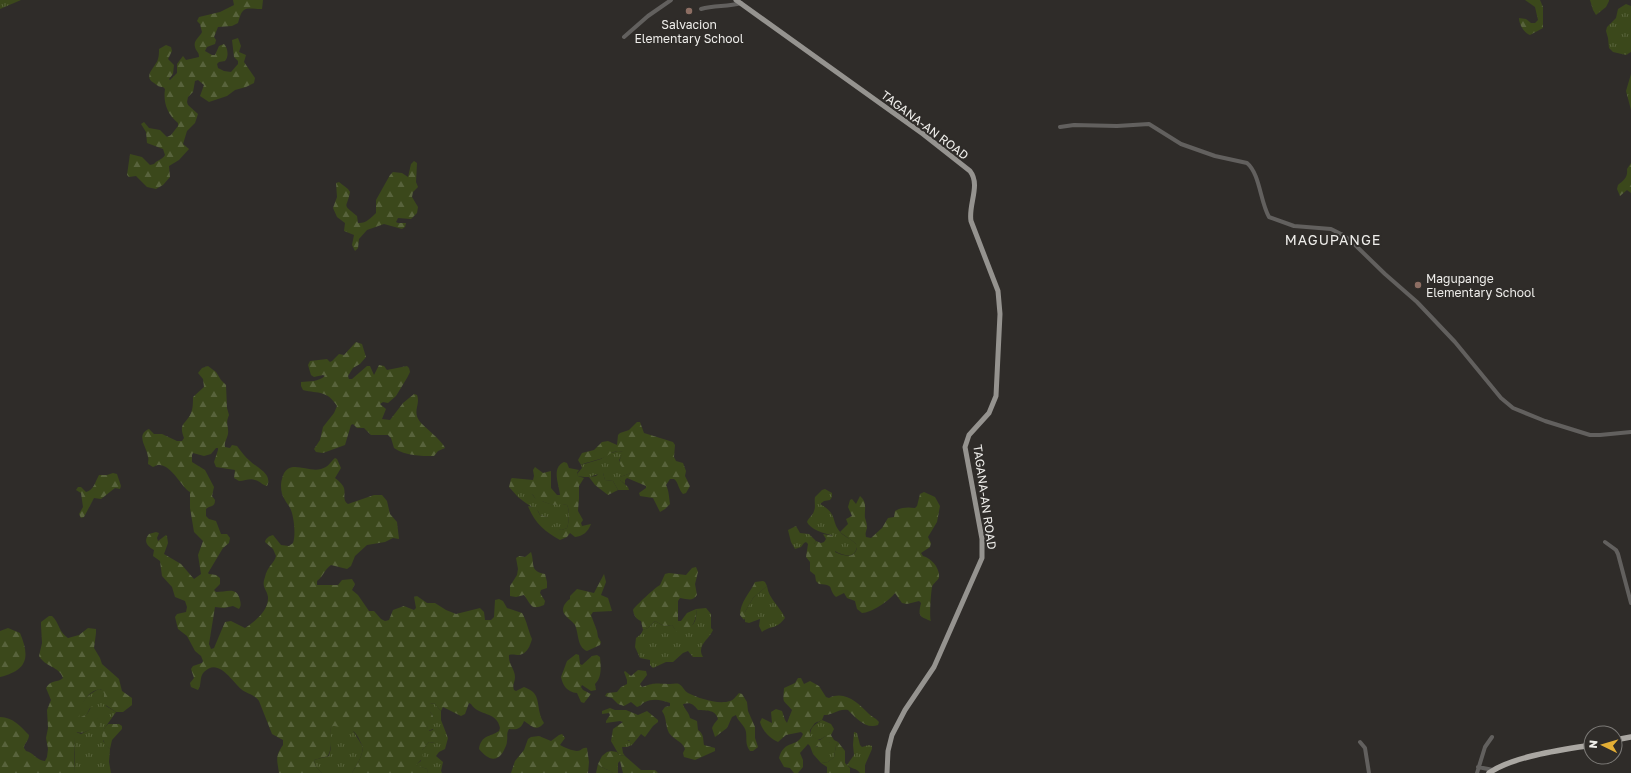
<svg xmlns="http://www.w3.org/2000/svg" width="1631" height="773" viewBox="0 0 1631 773" font-family="'Golos Text',sans-serif">
<style>
.grass{fill:url(#grass-tufts)}
.forest{fill:url(#forest-firs)}
.lines{fill:none;stroke-linecap:round;stroke-linejoin:round}
.minor{stroke:#62605e;stroke-width:4}
.major{stroke:#95938f;stroke-width:5}
.highway{stroke:#aaa7a2;stroke-width:5.5}
.education-dot{fill:#8d6e63;stroke:#2f2c29;stroke-width:1.5}
.labels{text-anchor:middle;dominant-baseline:central;stroke-width:4;stroke-linejoin:round;paint-order:stroke}
.poi-label{font-size:12px;fill:#eeedea;stroke:#2f2c29}
.street-label{font-size:12px;fill:#eeedea;stroke:#2f2c29}
.quarter-label{font-size:14px;letter-spacing:1px;fill:#eeedea;stroke:#2f2c29}
</style>
<defs>
<pattern id="grass-tufts" width="24" height="20" patternUnits="userSpaceOnUse"><rect width="24" height="20" fill="#3b481b"/><path d="M3 7l-1-3M5 7V3M7 7l1-3M15 17l-1-3M17 17v-4M19 17l1-3" fill="none" stroke="#58633c"/></pattern>
<pattern id="forest-firs" width="22" height="20" patternUnits="userSpaceOnUse"><rect width="22" height="20" fill="#3b481b"/><path d="M5 1l3.5 6h-7zM16 11l3.5 6h-7z" fill="#58633c"/></pattern>
</defs>
<rect width="100%" height="100%" fill="#2f2c29"/>
<path class="grass" d="M0,0H21L0,9Z
M1626,4L1631,6V52L1626,55L1613,52L1609,48L1608,38L1606,31L1607,27L1616,18L1618,9Z
M1631,74V110L1626,91Z
M618,451L624,452L619,460L622,467H631V473L620,477V480L628,487L629,490H618L613,481L605,480L603,473C591,475 592,479 578,476L577,474L582,468L581,465L601,459L608,454Z
M518,489C524,488 532,493 535,498C541,500 546,503 551,504C556,505 561,503 567,505C570,510 569,523 567,528L562,530L553,528L547,517L540,515L538,511C531,506 525,503 518,497Z
M825,489L832,493V497L830,500L824,501L820,504C839,515 830,521 841,533C845,537 853,540 856,544C858,546 857,547 856,550C853,559 842,555 835,551L832,535C824,534 810,529 807,522C809,517 813,515 814,511C816,507 814,501 815,497L822,490Z
M796,526L800,533L809,534L816,541L814,544H808L806,542L804,543L801,547L795,549L791,542L788,530Z
M767,586C769,600 780,606 785,618C776,630 771,625 762,632L759,626L760,619L749,623L745,622V612L753,598Z
M706,608L711,614V628L713,630C709,640 696,645 703,657H693L688,651L683,653L673,662H666L653,668L650,665V660L640,658L635,647L636,638L641,634L643,630L648,628L655,621L664,626L672,625L675,629C689,630 698,626 696,609Z
M99,689L104,690V700L106,706L116,712L104,729L103,741L110,749L109,762L111,773H75L74,734L76,732L81,734C96,727 105,723 90,708L87,714L78,719C81,703 84,696 99,689Z
M434,703L441,711V720L448,738L445,749L439,752L436,756L443,762L441,771L442,773H428L427,769L415,765L421,761L422,750L429,742L435,743L433,729L428,731L427,727L433,716L430,712V704Z
M822,720L831,724L834,729L831,735C821,735 823,744 810,736C810,727 815,724 822,720Z
M334,725L349,727L352,729L363,747C362,758 357,764 352,773H322L316,767L314,760L329,756L331,748L330,736L331,727Z
M854,732L857,733L860,745L862,747L869,745L872,746V749L865,765V773H860C857,768 851,769 847,765L854,755L853,745Z
M620,738C625,740 631,739 632,745L627,747H622L623,753L625,756L619,755L611,741Z
M832,740H834L838,742L836,746L834,757L828,762L821,763L813,754L814,747C821,745 826,747 832,740Z
M598,764C603,769 608,769 613,773H596Z"/>
<path class="forest" d="M233,0H263L262,9C245,9 243,5 238,23L232,26L218,27L214,37L216,40L215,44L207,47L205,51L212,55H215L219,46L224,44C228,48 229,57 225,61L219,62L217,64L218,68L224,71L231,72L238,64V61L234,57L232,40L238,38L241,46L239,52L246,55L244,62L255,78L254,83L246,87L235,90L227,96L209,102L200,96L204,85L198,80L195,81L193,92L188,97L187,102L188,105L198,114L195,123L187,131L183,144L189,149L179,160L169,166L170,177L163,185L156,189L147,187L136,176L129,177L127,175L130,154L142,157L150,165L154,164C157,160 162,160 165,155L163,149L147,143L146,132L141,124L144,122L149,128L160,130L167,137L171,135L178,126V123C167,114 163,102 165,89L163,87C159,87 158,86 154,83C142,76 156,67 158,59C159,56 159,52 159,49L166,45L171,47L172,51L168,59L174,65L173,74L169,79L170,80L177,73V64L183,56L186,60L199,57C199,51 196,52 195,47C193,40 200,37 202,32L200,24L197,21L199,17L220,12L234,5Z
M1525,0H1540L1543,7V28L1530,35C1524,33 1519,24 1519,18L1526,19L1531,23H1535L1538,20L1535,7Z
M1590,0H1609V1L1606,7L1596,15L1593,10Z
M414,161L417,163L416,182L418,187L413,192L412,197L418,207L417,213L411,219L398,218L396,222L398,223H406L405,227L402,229L384,224L367,230L359,239L358,248L355,251L352,245L354,235L344,231L345,223L337,217L333,208L337,197L336,183L339,182L348,189L350,192C347,209 341,203 357,216L358,223C365,224 371,218 376,213V200L390,175L393,172L402,173L408,177L411,164Z
M1631,163V193L1627,190L1620,196L1617,189L1618,185C1624,180 1628,178 1627,169Z
M356,342L362,344L366,357L360,364L353,368L348,376L349,379H352L367,366H370L374,375L379,365L384,366L387,370L407,366L409,368L410,372L407,378L396,396L388,403L383,402L380,404L386,409L382,419L390,420L403,403L414,394L417,395C421,405 411,412 421,423C426,428 444,443 445,448L438,451L434,456C420,456 406,456 394,448L391,438L388,435H371L364,428H357L353,424L351,425L345,445L323,453L316,452L314,449L320,440L323,427L334,413L337,406C327,390 319,394 303,390L301,386V382C310,381 318,382 325,376L323,375L314,377L311,375L308,365L310,361L327,359L330,362L332,361L339,354L344,355Z
M208,366L216,372L221,380L226,385L227,408L229,415C225,424 229,426 228,434C227,439 224,442 225,447L230,448L232,445L237,446C241,451 245,457 250,461C257,468 273,474 267,486C262,485 260,481 255,480C250,478 245,481 239,481L234,478L235,470L216,467L214,462L218,450V448H216L211,454L204,456L193,453L192,455V462L205,470L214,487L212,496L215,500C215,508 210,505 206,509V516L209,519L216,521L221,534H227L230,538L229,543L223,548L208,573L209,574L216,575L220,578V584L214,590L216,592C227,592 237,586 240,600C241,604 241,606 239,609L233,606L224,608L215,607L209,644L211,649L214,648L225,622L231,621L245,628C255,622 269,610 268,597C267,589 261,588 265,577C267,567 275,562 276,556L273,549L265,542C266,538 269,536 273,535L281,545L289,546L293,543C296,536 294,515 290,508C289,505 286,503 285,500C281,495 280,485 282,479C287,457 307,473 321,469C329,467 330,462 335,458L337,459L341,468L335,478C338,480 341,483 343,486C347,492 341,500 348,504L374,495H382L387,501L390,514L397,522L399,539L393,538L385,542L367,545L355,556L351,566L347,569L331,565C324,570 323,577 317,581V585H338L342,580L352,579L355,584L352,590L358,595L369,611H374L381,619L385,621L389,620L393,610L404,606L414,610L416,608L414,597L417,596L427,603H435L446,610L456,614L480,608L484,612L485,620H491L494,617L495,600L499,599L503,601L507,608L522,613C527,621 528,630 532,639C530,646 527,654 519,655C515,655 513,654 509,655C508,664 515,669 515,677C515,682 512,685 514,690L516,691L524,687C544,694 534,707 544,723C536,733 531,725 524,721C521,729 517,730 509,729C506,734 508,736 507,741C507,745 505,747 504,750C497,764 487,759 479,749C481,735 490,737 499,731L500,728C497,711 478,716 471,704L469,703L465,714L461,716L443,707L441,711L434,703L430,704V712L433,716V721L427,727L429,731L436,729C440,733 441,736 441,742L435,743L429,742L422,750L423,758L416,765L427,769L428,773H352C357,764 362,758 363,747C357,735 355,727 340,727C336,727 335,725 331,727C330,737 333,746 328,756L314,760L316,767L322,773H279C277,759 275,757 283,745V740L272,734L259,701C254,694 247,694 241,689C232,681 218,657 204,672C199,677 202,685 198,690L191,687L190,683L194,678L191,669L193,666L202,663L203,661L201,656L195,651L187,636L178,629L175,617L177,614L186,612L187,607L185,601L175,597L172,587L162,576L160,561L153,556L154,550C147,546 143,541 149,534L156,532L159,533L157,538L158,541L166,535L167,536L168,543L164,554L181,564L194,579L201,574L198,555L203,541L194,532L190,508V492C180,486 168,457 153,467L148,464C148,461 149,459 148,457C147,447 135,435 149,429L154,434H162L177,441H182L184,438C178,422 186,425 191,413C193,409 193,402 193,397L204,387L203,379L198,373L202,368Z
M637,422H640L644,433L673,442L675,445L674,457L676,461L683,463L686,471L685,476L690,486L686,493L683,494C678,489 679,483 674,479H670L666,485C669,491 669,497 670,504L665,509L660,512L653,498L640,496L639,493L646,488V486L627,478L625,480V484L620,480V477L631,473L630,467H622C617,461 621,458 623,452C613,449 609,456 600,459C594,461 587,462 581,465L578,460L582,453L594,450L602,442L608,441L617,445L618,435L620,433L629,430Z
M564,462L567,463L569,468L579,470L577,473L578,476L584,478L579,486V498L578,511L583,520L581,523L582,526L591,524C588,532 583,536 575,537L570,533L567,537L560,540C545,532 534,522 528,506L536,508L540,515L547,517L551,521L553,527L562,530L567,528C569,523 570,510 567,505C561,503 555,506 550,504C543,502 545,501 537,501L533,495L521,489H518V497L509,487L511,479L512,478L533,480L534,476L533,470L535,467L543,473L551,471V488L557,495H560C559,484 551,468 564,462Z
M600,472L603,473L605,480L613,481L618,490L608,495L595,485L589,477L596,476Z
M113,473L117,474L121,486L120,489L115,488L101,499L94,498L84,517L81,518L79,514L83,507L81,493L76,490L78,487H81L86,492C94,490 95,482 99,475H107Z
M924,492L935,497L940,506L937,522L928,537L931,543L930,547L921,553L923,556C931,558 940,568 939,577C938,581 933,583 932,587C931,592 929,618 931,621C919,616 918,616 921,603L919,601L907,604L902,603L895,593C889,601 871,613 862,613L857,609L855,601L847,598L844,593L836,597C827,588 836,585 819,584L816,581L815,575L810,571V562L806,557L808,544H814L816,541L821,543L824,542L826,539L823,534L834,536L836,539L837,544L835,552C841,555 852,559 856,551C857,549 857,546 856,544C855,542 843,535 840,532L848,524L846,519L852,516L848,507L850,500L852,499L856,504L860,496C868,503 864,509 865,518C866,521 867,524 867,528C866,532 865,533 866,537L871,538L882,528L888,518L894,517L895,511C902,507 908,507 915,508L917,506L920,494Z
M531,552C535,564 529,571 545,574L547,582V588L541,590L540,593L545,601L544,605C530,611 531,604 524,595L516,597L510,596V586L517,575L518,569L516,558L519,556L525,557Z
M696,567L698,572L695,584L697,595C692,602 688,599 680,598L678,601V621H681L687,613L696,609C697,622 691,632 677,632L672,625L664,626L655,621L648,628L643,630L641,621C636,619 634,616 633,610C635,606 657,586 660,585L665,574L669,573L686,575L692,568Z
M604,574L606,582L601,595L608,598L612,611L593,612L591,615L597,631L598,637L601,642L600,645L587,651C577,647 579,634 575,625C572,620 563,616 563,610C563,605 567,601 570,599V596L577,589L594,593Z
M763,581L765,582L767,586L753,598L745,612L746,616L744,620L740,615C740,602 750,593 755,582Z
M49,616H52C59,622 59,633 68,638L79,635L88,628L96,629V633L94,648L100,658L102,664L119,679L122,691L132,698V705L123,712H116L104,704V693L101,689C86,691 81,705 79,718L87,714L92,706L96,712L100,726L98,728C90,727 85,735 77,732L75,734L74,753L75,773H0V717C13,717 21,727 29,735C29,741 24,743 24,748L26,751C33,752 37,761 45,761L47,757L48,749L46,738L48,728L47,710L51,700L46,688C51,679 58,683 63,678C59,666 45,667 39,656L42,643L41,625V622Z
M8,628L20,633C30,657 28,670 0,677V631Z
M576,654L579,655L580,664L582,665L592,656L597,655L600,657C601,667 602,677 595,684L596,690L591,691L582,685L581,687L583,690L591,694L584,703L581,702L577,693C567,692 563,686 561,677L567,661Z
M638,670L646,671L647,675L640,684L642,687C657,682 655,684 670,684C673,684 676,683 679,684C683,686 684,691 688,693C698,698 718,705 730,701C734,700 736,696 739,693L742,694L747,702L748,711L755,727V738L758,747L753,751H750C745,744 747,740 746,732C745,725 738,722 736,715L732,717L727,728L715,737L712,728L714,724L718,719C715,709 707,711 698,710C693,704 691,702 683,704C684,709 689,712 690,718L697,721L698,730C704,734 703,739 704,745L715,748V751L695,760L684,757L683,753L685,749C682,741 674,740 669,733C665,725 667,718 662,711L665,707L670,706V703C662,700 653,698 645,702C641,704 641,706 637,707L631,702L624,706L618,704L612,698L605,696L607,693L617,692L621,687L627,684V680L624,672L625,671L631,676Z
M798,678H801L804,684L810,681L819,686L826,697L829,698C845,690 858,703 869,714C872,717 876,718 879,722L878,725C866,730 855,717 848,710C839,708 833,715 824,715L822,720L815,723L810,730V736L820,740L827,735H831L834,740L829,743V748L826,750L817,746L815,747L813,754L810,746L808,744L800,753L803,760V767L798,773H794L790,768L784,767L779,758C784,739 798,748 803,734L801,732L786,735L778,742C770,739 762,730 760,722L762,718L772,723L771,712L776,709L782,711L785,720L787,723L792,710C782,698 783,705 784,688L795,683Z
M610,708L615,710H626L638,715L647,711L658,720V722L653,726L645,737L641,734L632,745L629,740H623L620,739L611,741L613,729L623,722L620,721L606,723V721L610,715L609,713L602,714V711Z
M108,724H119L122,726V729L112,740L110,749C101,741 99,733 108,724Z
M562,734L565,738L560,745C563,747 573,751 577,751C582,751 582,747 587,748L589,762L588,773H511L515,761L524,750L528,739L531,737L539,736L551,741L559,735Z
M838,742L845,751V763L850,768V773H827V767L821,763L828,762L834,757L836,746Z
M611,751L617,752L619,755L625,756L641,770H655L658,773H623L620,761L618,763V773H613C608,769 603,769 598,764L602,756L607,752Z"/>
<g class="lines">
<path class="minor" d="M701,9C715,5 727,7 741,3
M624,37L648,16L671,0
M1060,127L1074,125L1117,126L1149,124L1181,144L1215,156L1247,163C1260,174 1260,201 1269,217L1294,226L1331,229L1341,234L1351,241L1385,274L1417,302L1455,342L1501,398L1513,408L1545,421L1590,435H1600L1631,432
M1605,542L1616,550L1618,554L1631,603
M1360,742L1365,748L1369,773
M1478,767L1493,770
M1477,773L1485,747L1492,737"/>
<path class="major" d="M736,0L923,134L970,171C981,185 968,205 971,221L998,291L1000,314L996,396L989,413L969,435L965,447L982,539V558L934,667L905,710L892,735L888,751L887,773"/>
<path class="highway" d="M1615,740L1631,737
M1489,773C1513,756 1562,750 1591,745"/>
</g>
<g class="education-dot">
<circle cx="689" cy="11" r="4"/>
<circle cx="1418" cy="285" r="4"/>
</g>
<g class="labels">
<g class="poi-label">
<text x="689" y="24">Salvacion<tspan x="689" dy="14">Elementary School</tspan></text>
<text x="1426" y="278" text-anchor="start">Magupange<tspan x="1426" dy="14">Elementary School</tspan></text>
</g>
<g class="street-label">
<text transform="translate(925 125) rotate(37)">TAGANA-AN ROAD</text>
<text transform="translate(985 497) rotate(82)">TAGANA-AN ROAD</text>
</g>
<g class="quarter-label">
<text x="1333" y="239">MAGUPANGE</text>
</g>
</g>
<g transform="translate(1603 745) rotate(275)"><circle r="19" fill="#2f2c29" stroke="#7b7976"/>
<path d="M0-3L7 15L0 10L-7 15Z" fill="#e3ae35"/>
<text y="-6" font-size="11" font-weight="bold" text-anchor="middle" fill="#eeedea">N</text>
</g>
</svg>
